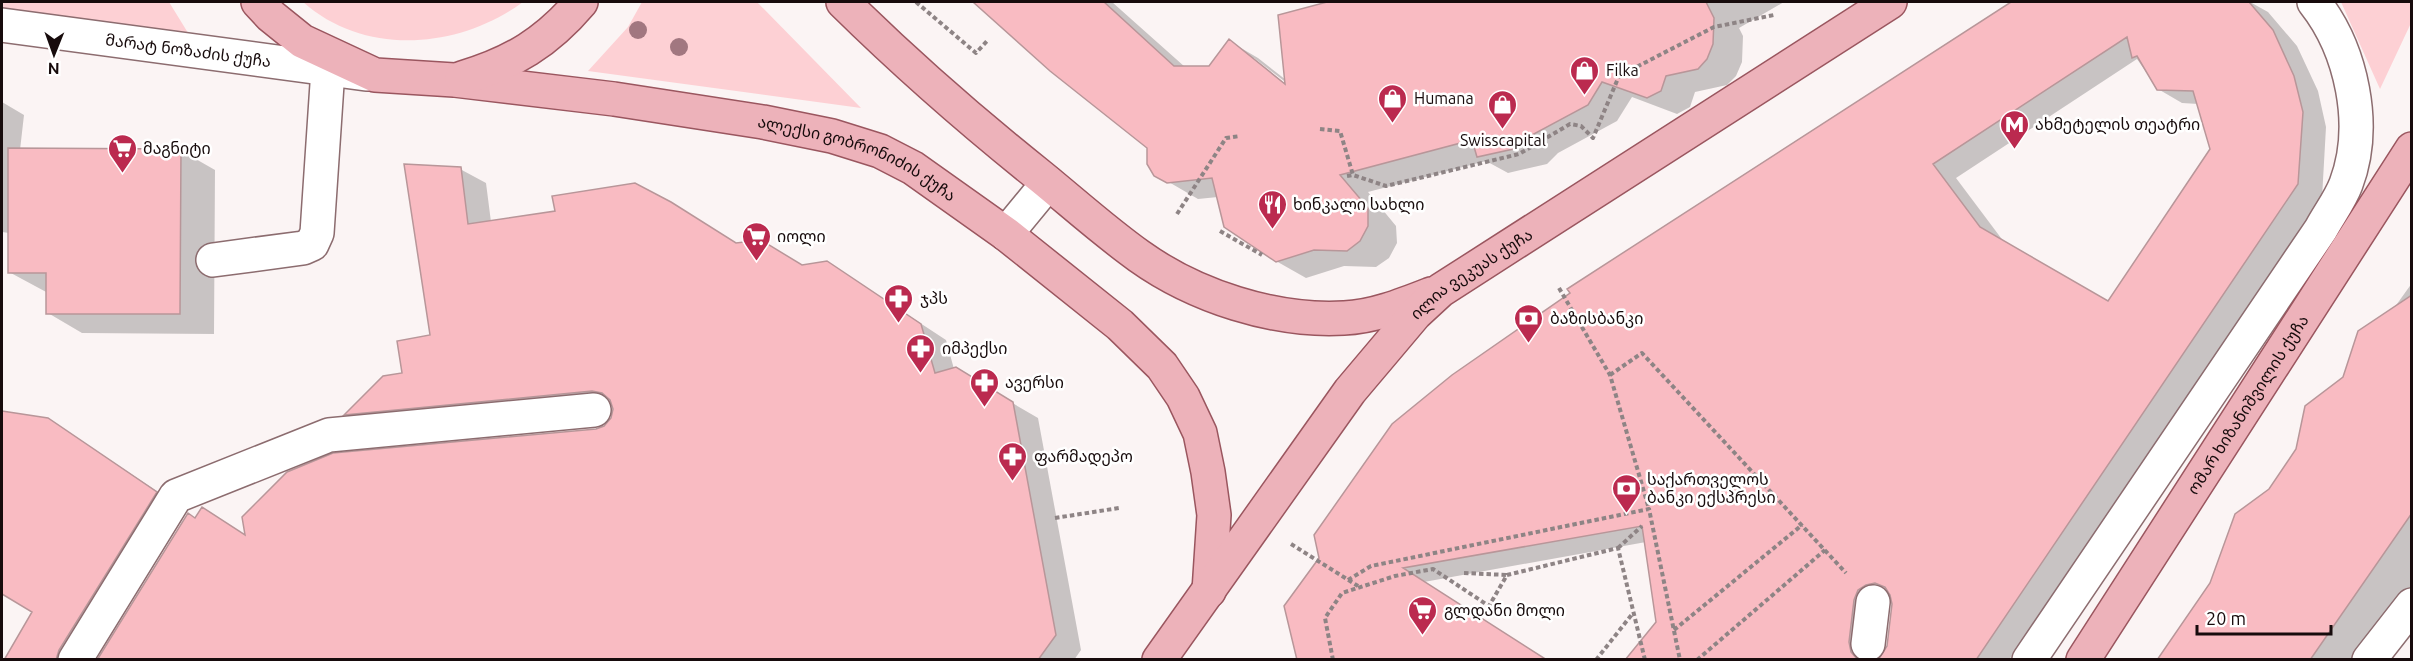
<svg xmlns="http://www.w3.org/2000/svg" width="2413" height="661" viewBox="0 0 2413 661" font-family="Ubuntu,'Noto Sans Georgian',sans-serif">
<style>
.green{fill:#fdd0d4}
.shadow{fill:#0003;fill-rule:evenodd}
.building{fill:#f9bbc2;stroke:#b89699;stroke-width:1.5;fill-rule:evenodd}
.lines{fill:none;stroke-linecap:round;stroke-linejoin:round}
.minor-casing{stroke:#8c6c6f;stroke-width:36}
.major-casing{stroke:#9a565f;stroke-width:36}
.path{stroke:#8e8485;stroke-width:4;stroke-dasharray:4.5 3;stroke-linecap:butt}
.minor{stroke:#fff;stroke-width:33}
.major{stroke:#edb2ba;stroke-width:33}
.tree{fill:#a17780}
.labels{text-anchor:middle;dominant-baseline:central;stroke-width:5;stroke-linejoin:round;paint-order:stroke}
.street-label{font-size:16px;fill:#170b0c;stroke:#fff}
.poi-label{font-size:16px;fill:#170b0c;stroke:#fff;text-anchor:start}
</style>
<rect width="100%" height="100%" fill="#fbf4f4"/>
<path class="green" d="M2,2H169L193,41L2,13Z
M303,2H523C459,49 365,57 303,2Z
M642,2H757L861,108L588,71L628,27Z
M2341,2H2411V23L2380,89Z"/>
<path class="shadow" d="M975,2H1112L1185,67L1210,68L1229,41L1258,58L1286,80L1280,16L1333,2H1784L1739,28L1743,36L1742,62L1736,76L1727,85L1695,92L1690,107L1677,114L1632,97L1617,121L1558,153L1547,164L1508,173L1486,161L1368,192L1396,226L1397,243L1389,258L1376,267L1344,266L1306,278L1276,261L1218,197L1198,199L1155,174L1149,148L1057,74ZM1254,58L1292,87L1290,90L1254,61Z
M2014,2H2250L2268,12L2297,46L2318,91L2326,127L2322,198L2009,660H1880L1888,647L1892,596L1882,605L1878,613L1875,660H1627L1657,622L1646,542L1424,582L1547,660H1298L1572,293L1570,290ZM2137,59L2158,89L2182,103L2198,104L2212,150L2108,303L2004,242L1956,178Z
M2,102L24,115L20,150H180L215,170L214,334L82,333L48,313V293L9,272V233L2,232Z
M460,169L486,183L491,222L696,218L738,244L802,266L827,262L946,340L954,369L1038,418L1081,650L1074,660H99L203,509L246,536L596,430L605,427L612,419L613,406L371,428L346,414L403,374L431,336Z
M2412,283V594L2366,660H2159L2211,584L2344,378Z
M2,412L48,419L181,507L87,660H6L34,612L2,592Z"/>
<path class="building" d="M973,2H1104L1174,66H1209L1229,39L1285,84L1278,15L1327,2H1706L1714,18L1713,44L1707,59L1698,69L1666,76L1661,91L1647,98L1602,82L1588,105L1528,137L1518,148L1477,157L1472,140L1340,175L1368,208V226L1360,241L1347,251L1314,250L1276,262L1224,227L1212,178L1167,183L1154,176L1147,164V148L1050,71Z
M2011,2H2249L2273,30L2294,76L2303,112L2298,184L1976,660H1878L1887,646L1892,604L1890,595L1885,587L1875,583L1866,585L1858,590L1854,600L1849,642L1851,652L1858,660H1625L1656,622L1642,526L1403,568L1547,660H1297L1284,606L1319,558L1314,535L1392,424L1452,375L1570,293L1567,289ZM2127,37L2132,58L2137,56L2157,90L2193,91L2210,149L2108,301L1980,227L1933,164Z
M8,148L181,149L180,314H46V273H8Z
M404,164L461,167L468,224L555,211L552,196L635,183L671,202L736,243L761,240L802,265L827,261L921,324L935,373L956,367L1013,402L1056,635L1038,660H97L188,513L195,518L202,507L245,535L242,517L287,472L333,453L596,429L604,426L611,418L613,409L610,400L602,393L592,391L344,415L383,376L402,373L397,341L430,335Z
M2412,295V513L2310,660H2157L2210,583L2235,514L2269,489L2296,449L2305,406L2343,377L2358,331Z
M2,411L48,418L157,492L59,650L56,660H4L32,612L2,594Z"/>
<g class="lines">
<defs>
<g id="minor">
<path id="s1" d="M2,25L366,74"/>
<path d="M1006,234L1048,183"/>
<path d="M213,260L303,248L312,244L317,233L328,69"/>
<path d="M1868,644L1873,602"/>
<path d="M75,660L176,496L329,435L594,410"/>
<path d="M2029,660L2321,229C2329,214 2340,200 2346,184C2368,126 2352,50 2314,2"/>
<path d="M2369,660L2412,605"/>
</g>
<g id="major">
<path id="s2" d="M258,2L271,16L302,41L375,75L454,80L614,99L763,122L832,136L880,151L913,168L1006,234L1120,325L1162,366L1183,397L1200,433L1208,472L1214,515L1209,591"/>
<path d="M843,2C906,64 971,121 1040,176C1072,202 1104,231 1139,256C1195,296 1274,322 1344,318C1373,317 1403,305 1431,294"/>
<path d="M462,78C513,63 547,42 581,2"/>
<path id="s3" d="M1159,660L1350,391L1415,314L1441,290L1890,2"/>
<path id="s4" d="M2083,660L2412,149"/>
</g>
</defs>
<use href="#minor" class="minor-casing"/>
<use href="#major" class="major-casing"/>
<path class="path" d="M916,2L976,53L988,40
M1320,129L1340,131L1353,175L1386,186L1519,154L1570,124L1581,126L1593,138L1619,76L1714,27L1774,15
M1347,176L1353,175
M1177,214L1226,138L1240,136
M1220,231L1262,255
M1559,288L1610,375L1649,509
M1610,375L1642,353L1846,573
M1055,518L1119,508
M1291,544L1358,586
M1618,548L1642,526
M1464,573L1507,575
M1348,580L1371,566L1649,509L1680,660
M1674,630L1802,525
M1333,660L1325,618L1342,593L1395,576L1433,569L1489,606L1507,575L1618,548L1645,660
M1596,660L1633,613
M1697,660L1825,550"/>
<use href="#minor" class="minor"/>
<use href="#major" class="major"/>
</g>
<g class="tree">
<circle cx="638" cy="30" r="9"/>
<circle cx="679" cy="47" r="9"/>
</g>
<defs>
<symbol id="shop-pin" viewBox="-11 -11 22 30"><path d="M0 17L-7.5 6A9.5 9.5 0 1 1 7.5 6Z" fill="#bb2a4f" stroke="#fff"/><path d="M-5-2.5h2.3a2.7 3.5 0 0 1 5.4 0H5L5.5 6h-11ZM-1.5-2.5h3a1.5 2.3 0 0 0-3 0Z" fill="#fff"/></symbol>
<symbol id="metro-pin" viewBox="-11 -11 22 30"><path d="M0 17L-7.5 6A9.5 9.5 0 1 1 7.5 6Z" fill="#bb2a4f" stroke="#fff"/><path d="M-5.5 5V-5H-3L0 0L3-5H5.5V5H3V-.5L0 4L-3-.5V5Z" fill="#fff"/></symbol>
<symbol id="supermarket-pin" viewBox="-11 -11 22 30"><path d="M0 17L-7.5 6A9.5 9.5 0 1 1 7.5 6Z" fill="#bb2a4f" stroke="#fff"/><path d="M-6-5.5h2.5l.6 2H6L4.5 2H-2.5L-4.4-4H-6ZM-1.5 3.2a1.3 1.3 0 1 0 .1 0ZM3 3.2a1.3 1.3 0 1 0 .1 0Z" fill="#fff"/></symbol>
<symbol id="restaurant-pin" viewBox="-11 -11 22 30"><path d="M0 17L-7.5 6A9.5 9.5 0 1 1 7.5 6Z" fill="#bb2a4f" stroke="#fff"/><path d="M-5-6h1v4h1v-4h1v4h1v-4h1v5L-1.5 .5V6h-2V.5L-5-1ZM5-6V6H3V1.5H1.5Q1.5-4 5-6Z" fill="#fff"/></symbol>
<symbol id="pharmacy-pin" viewBox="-11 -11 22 30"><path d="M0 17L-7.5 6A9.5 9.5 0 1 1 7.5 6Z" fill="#bb2a4f" stroke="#fff"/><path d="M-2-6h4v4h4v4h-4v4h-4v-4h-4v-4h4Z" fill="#fff"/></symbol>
<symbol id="bank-pin" viewBox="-11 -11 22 30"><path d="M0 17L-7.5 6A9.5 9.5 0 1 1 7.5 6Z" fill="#bb2a4f" stroke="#fff"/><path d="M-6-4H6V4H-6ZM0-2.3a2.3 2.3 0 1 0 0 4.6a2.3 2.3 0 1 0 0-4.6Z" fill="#fff"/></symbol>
</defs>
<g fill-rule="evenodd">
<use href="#shop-pin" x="1568" y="54" width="33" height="45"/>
<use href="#shop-pin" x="1376" y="82" width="33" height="45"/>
<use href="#shop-pin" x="1486" y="88" width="33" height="45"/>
<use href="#metro-pin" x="1998" y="108" width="33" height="45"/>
<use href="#supermarket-pin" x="106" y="132" width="33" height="45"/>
<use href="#restaurant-pin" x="1256" y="188" width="33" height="45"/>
<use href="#supermarket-pin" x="740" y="220" width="33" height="45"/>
<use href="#pharmacy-pin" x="882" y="282" width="33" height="45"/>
<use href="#bank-pin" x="1512" y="302" width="33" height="45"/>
<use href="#pharmacy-pin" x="904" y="332" width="33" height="45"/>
<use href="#pharmacy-pin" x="968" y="366" width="33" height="45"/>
<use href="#pharmacy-pin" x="996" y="440" width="33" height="45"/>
<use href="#bank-pin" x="1610" y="472" width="33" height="45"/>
<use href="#supermarket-pin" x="1406" y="594" width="33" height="45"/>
</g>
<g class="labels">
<g class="street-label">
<text stroke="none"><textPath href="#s1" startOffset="188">მარატ ნოზაძის ქუჩა</textPath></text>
<text stroke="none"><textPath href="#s2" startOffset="632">ალექსი გობრონიძის ქუჩა</textPath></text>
<text stroke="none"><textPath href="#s3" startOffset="500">ილია ვეკუას ქუჩა</textPath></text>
<text stroke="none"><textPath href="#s4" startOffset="304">ომარ ხიზანიშვილის ქუჩა</textPath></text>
</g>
<g class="poi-label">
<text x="1606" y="70">Filka</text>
<text x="1414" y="98">Humana</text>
<text x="2035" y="124">ახმეტელის თეატრი</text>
<text x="1503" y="140" text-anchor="middle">Swisscapital</text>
<text x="143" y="148">მაგნიტი</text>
<text x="1293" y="204">ხინკალი სახლი</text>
<text x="777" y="236">იოლი</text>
<text x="920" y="298">ჯპს</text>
<text x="1550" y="318">ბაზისბანკი</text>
<text x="942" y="348">იმპექსი</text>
<text x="1005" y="382">ავერსი</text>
<text x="1034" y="456">ფარმადეპო</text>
<text x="1647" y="479">საქართველოს<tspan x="1647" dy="18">ბანკი ექსპრესი</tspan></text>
<text x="1444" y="610">გლდანი მოლი</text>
</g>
</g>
<rect width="2413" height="661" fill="none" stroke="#170b0c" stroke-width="6"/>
<g transform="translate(54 54) rotate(181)" stroke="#ffffff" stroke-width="4.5" paint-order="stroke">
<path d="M0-4.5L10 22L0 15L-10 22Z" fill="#170b0c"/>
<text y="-9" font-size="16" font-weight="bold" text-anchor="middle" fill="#170b0c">N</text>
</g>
<path d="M2197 625v9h134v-9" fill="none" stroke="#170b0c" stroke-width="3"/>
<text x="2206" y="625" font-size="18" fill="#170b0c" stroke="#ffffff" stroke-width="4.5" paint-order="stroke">20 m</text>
</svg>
